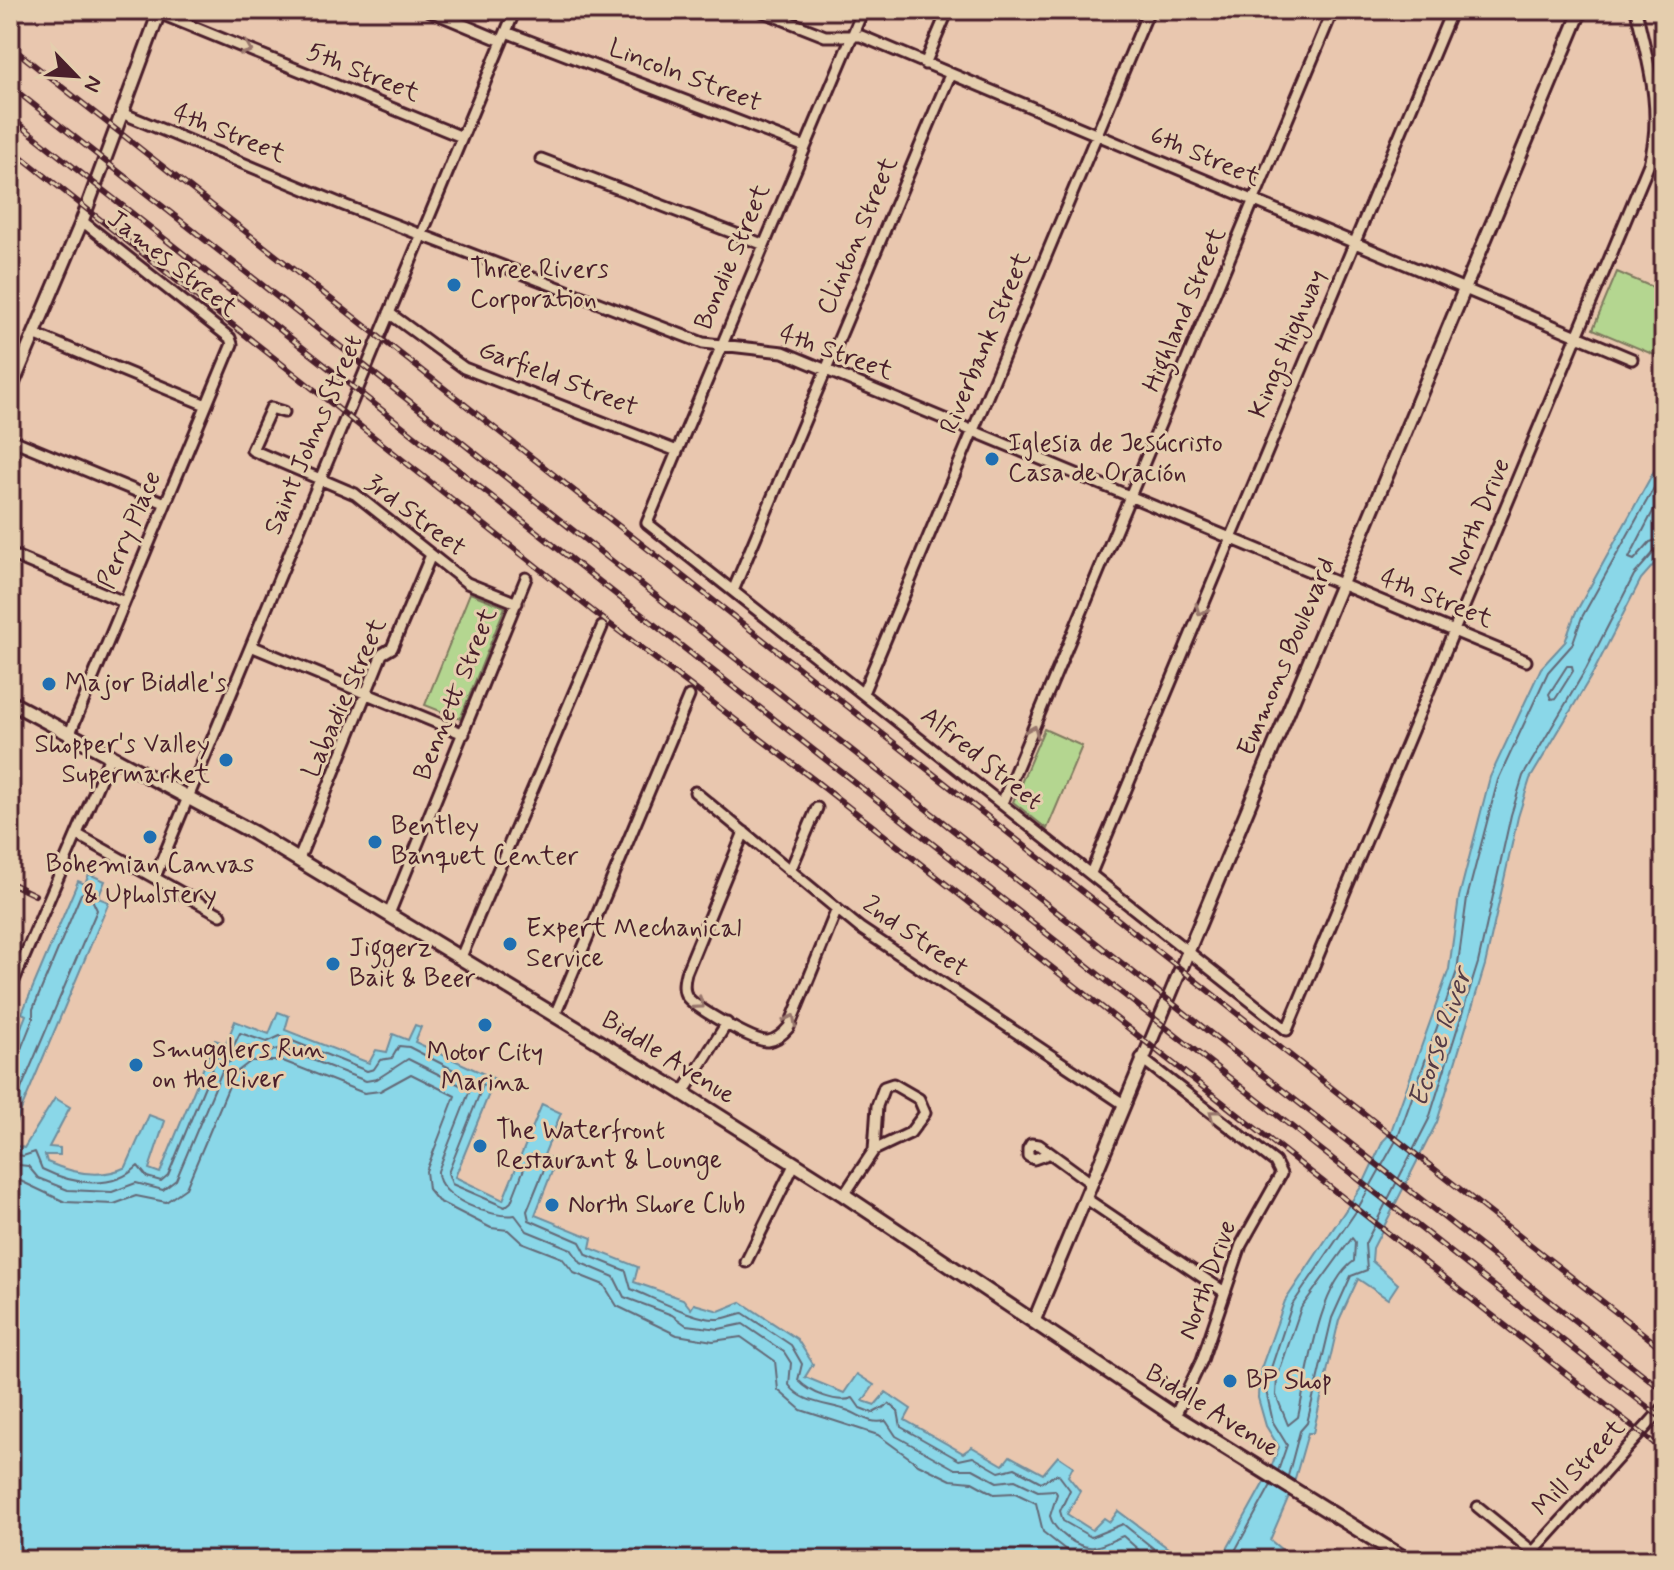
<svg xmlns="http://www.w3.org/2000/svg" width="1674" height="1570" viewBox="0 0 1674 1570" font-family="Mynerve,sans-serif">
<style>
.green{fill:#b4d690;stroke:#7f7a5e;stroke-width:2}
.water{fill:#8ad7e8;stroke:#708d9c;stroke-width:2}
.lines{fill:none;stroke-linecap:round;stroke-linejoin:round}
.shore{stroke:#646977;stroke-width:2}
.minor-casing{stroke:#4a1f2b;stroke-width:15}
.tertiary-casing{stroke:#4a1f2b;stroke-width:17}
.secondary-casing{stroke:#4a1f2b;stroke-width:18}
.minor{stroke:#e5ceae;stroke-width:9}
.tertiary{stroke:#e5ceae;stroke-width:11}
.secondary{stroke:#e5ceae;stroke-width:12}
.rail-casing{stroke:#4a1f2b;stroke-width:6}
.rail{stroke:#e5ceae;stroke-width:3;stroke-dasharray:9;stroke-linecap:butt}
.oneway{stroke:#98766c}
.poi-dot{fill:#1f6fb2;stroke:#e5ceae;stroke-width:3}
.labels{text-anchor:middle;dominant-baseline:central;stroke-width:6;stroke-linejoin:round;paint-order:stroke}
.street-label{font-size:26px;fill:#4a1f2b;stroke:#e5ceae}
.poi-label{font-size:26px;fill:#4a1f2b;stroke:#e5ceae;text-anchor:start}
.water-label{font-size:28px;font-style:italic;fill:#543b47;stroke:#e5ceae}
</style>
<rect width="100%" height="100%" fill="#e9c7af"/>
<filter id="ink" filterUnits="userSpaceOnUse"><feTurbulence type="fractalNoise" baseFrequency=".0125" numOctaves="2"/><feDisplacementMap in="SourceGraphic" scale="16" xChannelSelector="R" yChannelSelector="G"/><feConvolveMatrix kernelMatrix="1 2 1 2 8 2 1 2 1" color-interpolation-filters="sRGB"/></filter>
<g filter="url(#ink)">
<path class="green" d="M1617,272L1664,292V359L1593,329Z
M470,593L505,607L460,719L425,705Z
M1044,729L1082,746L1047,829L1013,802Z"/>
<path class="water" d="M1664,453V553L1641,579L1593,673L1530,779L1518,817L1485,965L1437,1122L1373,1248L1372,1261L1398,1284L1388,1299L1358,1279L1339,1320L1313,1433H1308L1292,1489L1270,1540L1282,1550L1279,1554L1287,1560H1221L1268,1475L1279,1447L1266,1426L1258,1398L1259,1374L1285,1301L1363,1184L1383,1141L1390,1134L1449,969L1459,897L1490,777L1541,668L1565,642L1575,614Z
M89,874L105,881L98,898L109,902L10,1136V1055L26,1015L22,1013L78,881L85,884Z
M278,1012L289,1016L285,1030L369,1063L376,1050L387,1052L393,1034L408,1040L415,1025L421,1027L415,1042L495,1079L455,1177L503,1200L542,1104L561,1113L544,1155L556,1161L535,1215L592,1238L590,1248L638,1267L634,1282L683,1299L691,1309L694,1304L719,1311L741,1302L797,1339L813,1364L805,1377L844,1393L857,1374L874,1385L863,1401L875,1405L886,1392L911,1409L905,1420L963,1453L972,1447L1003,1465L1010,1456L1043,1474L1058,1456L1073,1466L1068,1476L1080,1491L1067,1514L1092,1530L1104,1518L1110,1522L1118,1511L1184,1560H10V1144L24,1148L55,1098L70,1107L49,1147L60,1148V1155H45L47,1162C72,1173 100,1180 126,1167L149,1115L165,1121L149,1169L160,1173L215,1040L226,1044L235,1021L269,1034Z"/>
<g class="lines">
<path class="shore" d="M1664,490L1629,558L1634,560L1650,542L1664,538
M1567,666H1572L1573,671L1556,698L1551,699L1549,694Z
M10,1055L21,1049L33,1019V1009L81,894L88,891L97,910L10,1115
M10,1153L23,1156L35,1152L42,1169C72,1184 112,1191 138,1166L147,1177L161,1181L168,1175L218,1054L232,1049L240,1033L267,1042L280,1036L367,1071L374,1069L380,1060L392,1058L399,1046L409,1047L483,1085L448,1173L452,1184L505,1207L511,1202L529,1156L535,1154L545,1167L527,1211L529,1220L580,1242L587,1255L626,1271L631,1289C654,1298 697,1321 719,1319C727,1318 736,1314 743,1313L791,1345L802,1364L798,1380C810,1393 837,1404 853,1398L860,1408L873,1413L890,1404L898,1411L901,1427L959,1460L973,1457L999,1472L1015,1468L1041,1482L1058,1474L1070,1490L1060,1511L1063,1521L1091,1537L1123,1524L1168,1560
M10,1164L28,1166L38,1178L68,1190L112,1192L136,1183L163,1190L176,1180L225,1064L239,1057L246,1046L268,1052L282,1048L366,1081L377,1079L408,1059L470,1090L438,1171C436,1198 493,1219 515,1215L527,1231L571,1249L581,1263L614,1277L624,1297L672,1315L686,1325L719,1329L743,1324L784,1352L791,1363L789,1385C804,1405 828,1403 849,1411C863,1417 869,1424 886,1421L896,1436L955,1469H973L997,1482L1015,1480L1038,1491L1055,1490L1057,1494L1050,1516C1054,1531 1077,1549 1094,1547C1104,1546 1114,1539 1123,1536L1150,1560
M10,1176L65,1202L114,1204L136,1196L166,1202L186,1188L234,1074L251,1061H283L364,1093L380,1091L411,1074L455,1096L426,1171L428,1189L438,1201L491,1228L508,1230L521,1242L562,1258L574,1273L604,1285L617,1306L677,1335L713,1341L741,1337L775,1361L778,1390L801,1410L878,1435L918,1464L951,1480L972,1482L994,1494L1015,1493L1036,1503L1043,1532L1071,1554L1095,1559L1121,1550L1131,1560
M1352,1238L1355,1242L1354,1261C1318,1287 1308,1374 1298,1417L1288,1425L1276,1395L1277,1378L1301,1308Z
M1278,1471L1287,1445L1273,1422L1265,1386L1292,1305L1357,1210L1398,1137L1457,971L1467,898L1498,780L1548,672L1572,645L1582,617L1664,470
M1288,1476L1300,1431L1307,1423L1332,1318L1351,1276L1367,1270L1365,1244L1429,1119L1478,963L1511,815L1523,776L1586,669L1634,575L1655,551L1664,548
M1230,1560L1271,1485"/>
<defs>
<path id="minor" d="M428,10L502,41
M759,10L825,36H861L1632,359
M863,10L647,523L1287,1030L1649,164C1664,111 1648,62 1636,10
M159,13L462,137
M506,32L803,146
M925,64L948,10
M122,113L346,206L703,343L783,352L1526,661
M541,159L762,244
M389,313L464,368L677,451
M34,334L206,405
M284,412L271,408L252,450L355,494L467,583L517,603
M10,439L165,503
M10,554L124,602
M733,591L950,75
M251,646L464,734
M863,693L1149,10
M70,733L232,344L230,338L82,221
M695,792L860,928L1122,1103
M1002,803L1333,10
M744,832L686,973C684,981 682,991 688,998C698,1009 754,1042 768,1041C777,1040 784,1033 789,1027L837,909
M78,835L221,915
M299,859L382,654L392,648L431,555
M790,871L817,808
M1091,873L1452,10
M155,877L515,10
M389,914L526,578
M461,957L602,627
M10,990L111,754
M555,1015L689,696
M1141,1058L1275,1162L1281,1174L1241,1245L1202,1360L1175,1416
M893,1084L919,1099L925,1113L910,1133L874,1150L877,1106L884,1087Z
M683,1093L727,1023
M1048,1154L1034,1159L1028,1156V1149L1031,1144L1039,1145L1091,1183
M844,1195L874,1150
M1085,1198L1223,1291
M746,1262L795,1163
M1478,1507L1543,1560
M1526,1560L1664,1407"/>
<path id="tertiary" d="M10,391L82,221L160,10
M1034,1321L1581,10"/>
<path id="secondary" d="M10,702L254,833L670,1085L844,1195L1175,1416L1407,1560"/>
</defs>
<use href="#minor" class="minor-casing"/>
<use href="#tertiary" class="tertiary-casing"/>
<use href="#secondary" class="secondary-casing"/>
<use href="#minor" class="minor"/>
<use href="#tertiary" class="tertiary"/>
<use href="#secondary" class="secondary"/>
<defs>
<path id="rail" d="M10,46L1664,1350
M10,86L1664,1391
M10,117L1664,1420
M10,148L594,612L813,779L1664,1451
M10,883L35,895"/>
</defs>
<use href="#rail" class="rail-casing"/>
<use href="#rail" class="rail"/>
</g>
<defs><path id="oneway-chevron" d="M-2-3.5L2.5 0L-2 3.5" fill="none" stroke-width="1.6" stroke-linecap="round" stroke-linejoin="round" transform="scale(2)"/></defs>
<g class="oneway">
<use href="#oneway-chevron" transform="translate(247 49) rotate(22)"/>
<use href="#oneway-chevron" transform="translate(1201 610) rotate(113)"/>
<use href="#oneway-chevron" transform="translate(1033 731) rotate(-67)"/>
<use href="#oneway-chevron" transform="translate(699 1004) rotate(35)"/>
<use href="#oneway-chevron" transform="translate(791 1020) rotate(-63)"/>
<use href="#oneway-chevron" transform="translate(1214 1115) rotate(-142)"/>
</g>
</g>
<g class="poi-dot">
<circle cx="454" cy="285" r="8"/>
<circle cx="992" cy="459" r="8"/>
<circle cx="49" cy="684" r="8"/>
<circle cx="226" cy="760" r="8"/>
<circle cx="150" cy="837" r="8"/>
<circle cx="375" cy="842" r="8"/>
<circle cx="510" cy="944" r="8"/>
<circle cx="333" cy="964" r="8"/>
<circle cx="485" cy="1025" r="8"/>
<circle cx="136" cy="1065" r="8"/>
<circle cx="480" cy="1146" r="8"/>
<circle cx="552" cy="1205" r="8"/>
<circle cx="1230" cy="1381" r="8"/>
</g>
<g class="labels">
<g class="street-label">
<text transform="translate(363 73) rotate(22)">5th Street</text>
<text transform="translate(685 76) rotate(21)">Lincoln Street</text>
<text transform="translate(229 134) rotate(22)">4th Street</text>
<text transform="translate(1205 157) rotate(23)">6th Street</text>
<text transform="translate(858 236) rotate(-67)">Clinton Street</text>
<text transform="translate(733 257) rotate(-67)">Bondie Street</text>
<text transform="translate(172 264) rotate(38)">James Street</text>
<text transform="translate(1185 310) rotate(-67)">Highland Street</text>
<text transform="translate(986 343) rotate(-67)">Riverbank Street</text>
<text transform="translate(1288 344) rotate(-67)">Kings Highway</text>
<text transform="translate(836 353) rotate(20)">4th Street</text>
<text transform="translate(558 379) rotate(21)">Garfield Street</text>
<text transform="translate(314 435) rotate(-67)">Saint Johns Street</text>
<text transform="translate(415 516) rotate(37)">3rd Street</text>
<text transform="translate(1479 517) rotate(-67)">North Drive</text>
<text transform="translate(130 530) rotate(-67)">Perry Place</text>
<text transform="translate(1436 599) rotate(22)">4th Street</text>
<text transform="translate(1287 657) rotate(-67)">Emmons Boulevard</text>
<text transform="translate(456 694) rotate(-68)">Bennett Street</text>
<text transform="translate(345 698) rotate(-66)">Labadie Street</text>
<text transform="translate(981 759) rotate(39)">Alfred Street</text>
<text transform="translate(915 937) rotate(35)">2nd Street</text>
<text transform="translate(668 1058) rotate(32)">Biddle Avenue</text>
<text transform="translate(1208 1280) rotate(-70)">North Drive</text>
<text transform="translate(1212 1411) rotate(32)">Biddle Avenue</text>
<text transform="translate(1579 1468) rotate(-47)">Mill Street</text>
</g>
<g class="poi-label">
<text x="470" y="270">Three Rivers<tspan x="470" dy="30">Corporation</tspan></text>
<text x="1008" y="444">Iglesia de Jesúcristo<tspan x="1008" dy="30">Casa de Oración</tspan></text>
<text x="65" y="684">Major Biddle's</text>
<text x="210" y="745" text-anchor="end">Shopper's Valley<tspan x="210" dy="30">Supermarket</tspan></text>
<text x="391" y="827">Bentley<tspan x="391" dy="30">Banquet Center</tspan></text>
<text x="150" y="865" text-anchor="middle">Bohemian Canvas<tspan x="150" dy="30">&amp; Upholstery</tspan></text>
<text x="526" y="929">Expert Mechanical<tspan x="526" dy="30">Service</tspan></text>
<text x="349" y="949">Jiggerz<tspan x="349" dy="30">Bait &amp; Beer</tspan></text>
<text x="152" y="1050">Smugglers Run<tspan x="152" dy="30">on the River</tspan></text>
<text x="485" y="1053" text-anchor="middle">Motor City<tspan x="485" dy="30">Marina</tspan></text>
<text x="496" y="1131">The Waterfront<tspan x="496" dy="30">Restaurant &amp; Lounge</tspan></text>
<text x="568" y="1205">North Shore Club</text>
<text x="1246" y="1381">BP Shop</text>
</g>
<g class="water-label">
<text transform="translate(1441 1038) rotate(-71)">Ecorse River</text>
</g>
</g>
<rect width="1674" height="1570" fill="none" stroke="#e5ceae" stroke-width="40"/>
<rect x="20" y="20" width="1634" height="1530" fill="none" stroke="#4a1f2b" stroke-width="3" filter="url(#ink)"/>
<g transform="translate(76 76) rotate(115)" stroke="#e5ceae" stroke-width="6" paint-order="stroke">
<path d="M0-6L14 30L0 20L-14 30Z" fill="#4a1f2b"/>
<text y="-12" font-size="22" font-weight="bold" text-anchor="middle" fill="#4a1f2b">N</text>
</g>
</svg>
